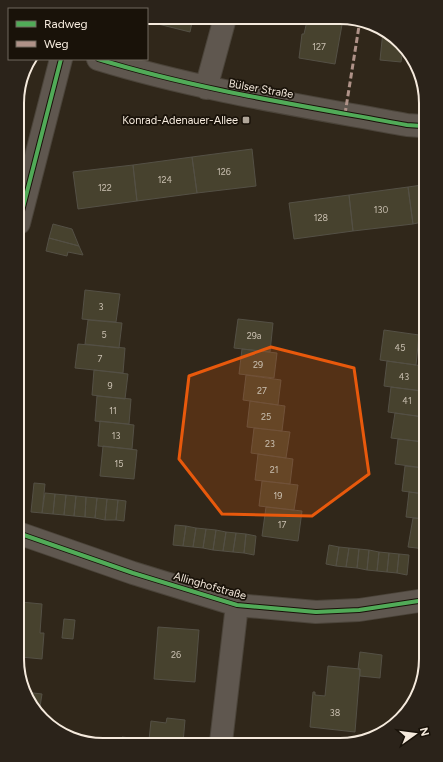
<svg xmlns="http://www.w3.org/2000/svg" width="443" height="762" viewBox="0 0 443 762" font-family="Figtree,sans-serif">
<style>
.building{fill:#47422e;stroke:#545045}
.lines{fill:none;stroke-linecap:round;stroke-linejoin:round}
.minor-casing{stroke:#4b443a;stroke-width:24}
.minor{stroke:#5f574f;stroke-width:22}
.quiet{stroke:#af9288;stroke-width:3;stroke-dasharray:6 3;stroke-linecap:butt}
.cycleway-casing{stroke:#191209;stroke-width:6}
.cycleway{stroke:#51ab58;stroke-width:4}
.marked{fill:#e8590c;fill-opacity:0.2;stroke:#e8590c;stroke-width:3;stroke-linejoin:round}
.poi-dot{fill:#b0a699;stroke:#191209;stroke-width:1.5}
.labels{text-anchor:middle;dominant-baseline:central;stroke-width:3.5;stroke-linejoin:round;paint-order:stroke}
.number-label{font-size:9px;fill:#cac0b1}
.street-label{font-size:11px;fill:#f5eadd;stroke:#191209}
.poi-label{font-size:11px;fill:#f5eadd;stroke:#191209;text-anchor:end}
.rim{fill:none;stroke:#f5eadd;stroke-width:2}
</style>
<rect width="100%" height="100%" fill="#30271a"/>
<path class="building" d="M157,17L193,18L190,32L154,23H156Z
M307,18L343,19L335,64L299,58L302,34H304L307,21L304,20H307Z
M383,31L397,38L403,47L401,62L380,60Z
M252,149L256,186L197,193L192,157Z
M192,157L197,193L137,201L133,165Z
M133,165L137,201L78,209L73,172Z
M422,185V222L413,224L408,187Z
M408,187L413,224L353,231L349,195Z
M349,195L353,231L294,239L289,203Z
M53,224L72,229L79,246L49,238Z
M49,238L79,246L83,255L68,252L67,256L46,251Z
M85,290L120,294L116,322L82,319Z
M238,319L273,323L270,352L234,348Z
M88,320L122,323L119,348L85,344Z
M384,330L419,335L416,365L380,360Z
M78,344L125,348L123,373L75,368Z
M242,349L277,353L274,378L239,374Z
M387,361L423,366L420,391L384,386Z
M94,370L128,374L125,399L92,395Z
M246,375L281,380L278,405L243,400Z
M391,387L424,391L423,417L388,412Z
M97,396L131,399L129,424L95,421Z
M250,401L285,406L282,431L247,427Z
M395,413L424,417V442L391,438Z
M100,421L134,425L132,449L98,446Z
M254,428L290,432L286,458L251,453Z
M398,439L424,442V468L395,464Z
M103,446L137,450L134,479L100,476Z
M258,454L293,459L290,484L255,480Z
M405,466L424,468L425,494L402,491Z
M262,481L298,485L294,510L259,506Z
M34,483L45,484L42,513L31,512Z
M409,492L425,494V519L406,517Z
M45,493L55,494L53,514L42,513Z
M55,494L66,495L64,515L53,514Z
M66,495L76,496L74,516L64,515Z
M76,496L86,497L85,517L74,516Z
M86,497L97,498L95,518L85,517Z
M97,498L107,499L105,520L95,518Z
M107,499L118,500L116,520H105Z
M118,500L126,501L124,521L116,520Z
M266,507L302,511L298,541L262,536Z
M413,518L425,519V549L408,547Z
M175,525L186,526L183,546L173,545Z
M186,526L196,528L193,547L183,546Z
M196,528L206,529L203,548L193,547Z
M206,529L216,530L213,550L203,548Z
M216,530L226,532L223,551L213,550Z
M226,532L236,533L233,552L223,551Z
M236,533L246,534L244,553L233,552Z
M246,534L256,536L254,555L244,553Z
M329,545L339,547L336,566L326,564Z
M339,547L349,548L346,567L336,566Z
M349,548L359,549L357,568L346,567Z
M359,549L369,550L367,570L357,568Z
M369,550L379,552L377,571L367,570Z
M379,552L389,553L387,572L377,571Z
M389,553L399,554L397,573L387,572Z
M399,554L409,555L407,575L397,573Z
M21,602L42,604L40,633H44L42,659L21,657Z
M64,619L75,620L73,639L62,638Z
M158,627L199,630L195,682L154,679Z
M360,652L382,655L380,678L360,676V669H358Z
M328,666L360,669L355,732L310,727L313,692H315V695L325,696Z
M25,692L42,694L39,713Z
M167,718L185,720L183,743L122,744V737L149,740L151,721L166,723Z"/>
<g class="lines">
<defs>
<path id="minor" d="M98,59C199,90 304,106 407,125L422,126
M206,88L225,18
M19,223L61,59
M21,534L133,573L237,605L316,612L359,610L425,600
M221,742L237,605"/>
</defs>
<use href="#minor" class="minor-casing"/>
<use href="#minor" class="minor"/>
<path class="quiet" d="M345,114L360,20"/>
<defs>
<path id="cycleway" d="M98,59C199,90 304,106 407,125L422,126
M19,223L61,59
M21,534L133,573L237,605L316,612L359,610L425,600"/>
</defs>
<use href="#cycleway" class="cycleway-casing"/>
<use href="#cycleway" class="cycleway"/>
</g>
<path class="marked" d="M271,347L354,368L369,474L312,516L222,514L179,459L189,376Z"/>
<rect class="poi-dot" x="242" y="116" width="8" height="8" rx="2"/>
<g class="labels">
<g class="number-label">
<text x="319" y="46">127</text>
<text x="224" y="171">126</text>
<text x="165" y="179">124</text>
<text x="105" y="187">122</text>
<text x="381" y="209">130</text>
<text x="321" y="217">128</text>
<text x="101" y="306">3</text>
<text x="104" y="334">5</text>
<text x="254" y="335">29a</text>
<text x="400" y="347">45</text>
<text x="100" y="358">7</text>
<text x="258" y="364">29</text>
<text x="404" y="376">43</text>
<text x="110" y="385">9</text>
<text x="262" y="390">27</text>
<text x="407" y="400">41</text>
<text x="113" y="410">11</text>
<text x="266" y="416">25</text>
<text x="116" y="435">13</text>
<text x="270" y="443">23</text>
<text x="119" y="463">15</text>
<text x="274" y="469">21</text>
<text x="278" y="495">19</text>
<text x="282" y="524">17</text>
<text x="176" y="654">26</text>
<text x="335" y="712">38</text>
</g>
<g class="street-label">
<text transform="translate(261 89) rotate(10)">Bülser Straße</text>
<text transform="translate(210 586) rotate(16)">Allinghofstraße</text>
</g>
<g class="poi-label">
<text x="238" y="120">Konrad-Adenauer-Allee</text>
</g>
</g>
<path d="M0 0H443V762H0ZM103 24H340A79 79 0 0 1 419 103V659A79 79 0 0 1 340 738H103A79 79 0 0 1 24 659V103A79 79 0 0 1 103 24Z" fill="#2b231a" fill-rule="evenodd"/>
<path class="rim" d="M103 24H340A79 79 0 0 1 419 103V659A79 79 0 0 1 340 738H103A79 79 0 0 1 24 659V103A79 79 0 0 1 103 24Z"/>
<rect x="8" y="8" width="140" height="52" fill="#191209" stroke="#71685e"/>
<rect x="16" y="21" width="20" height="6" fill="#51ab58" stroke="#71685e"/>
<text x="44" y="28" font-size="12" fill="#f5eadd">Radweg</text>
<rect x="16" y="41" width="20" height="6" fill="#af9288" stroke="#71685e"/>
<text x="44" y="48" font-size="12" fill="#f5eadd">Weg</text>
<g transform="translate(415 734) rotate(76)" stroke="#191209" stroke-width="3" paint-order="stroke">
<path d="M0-3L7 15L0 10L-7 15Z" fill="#f5eadd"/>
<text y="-6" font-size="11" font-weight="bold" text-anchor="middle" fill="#f5eadd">N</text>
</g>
</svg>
